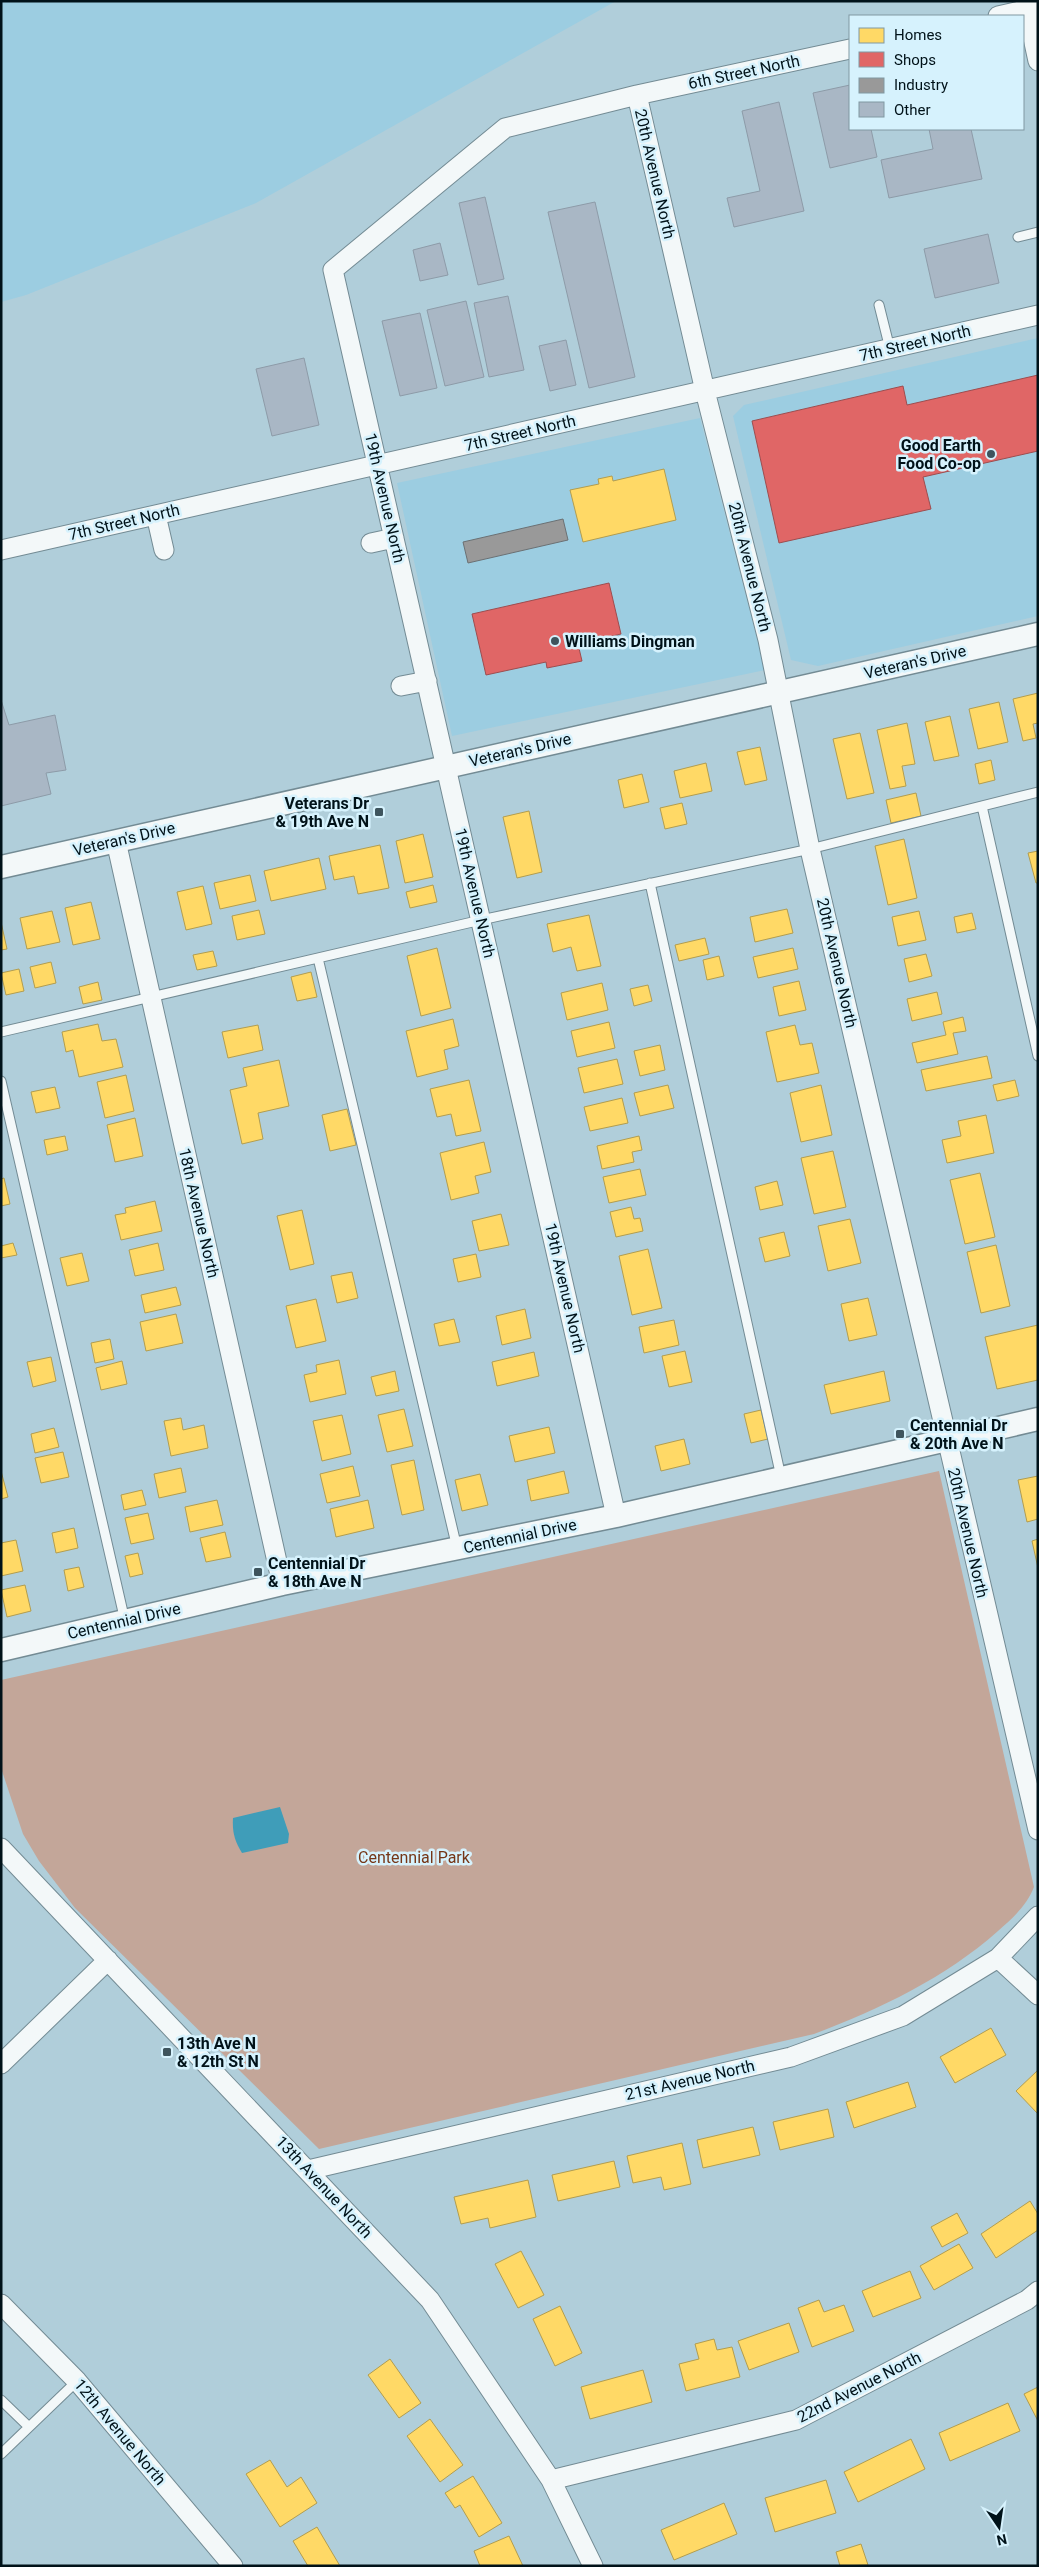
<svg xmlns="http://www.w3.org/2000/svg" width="1039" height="2567" viewBox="0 0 1039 2567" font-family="Roboto,sans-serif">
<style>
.built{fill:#9ccde1}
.green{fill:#c3a699}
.water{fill:#3f9db9}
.homes{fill:#ffd966;stroke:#b29d4f}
.shops{fill:#e06666;stroke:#9d4d4f}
.industry{fill:#999;stroke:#6b7073}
.building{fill:#a9b7c5;stroke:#8d9ba8}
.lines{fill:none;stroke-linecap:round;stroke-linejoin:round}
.service-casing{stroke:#738b94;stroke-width:11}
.minor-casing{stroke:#738b94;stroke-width:21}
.tertiary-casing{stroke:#738b94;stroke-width:25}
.service{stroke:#f3f8f9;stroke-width:9}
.minor{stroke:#f3f8f9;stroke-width:19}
.tertiary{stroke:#f3f8f9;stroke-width:22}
.poi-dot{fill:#3e545d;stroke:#d6f2fd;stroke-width:2}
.labels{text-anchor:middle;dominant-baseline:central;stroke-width:5;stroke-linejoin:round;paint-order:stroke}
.street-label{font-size:16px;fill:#001219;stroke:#d6f2fd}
.poi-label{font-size:16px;font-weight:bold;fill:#001219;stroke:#d6f2fd;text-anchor:start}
.park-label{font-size:16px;fill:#753617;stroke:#d6f2fd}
</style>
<rect width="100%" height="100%" fill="#b0ceda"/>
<path class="built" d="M1,1H616L256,203L26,295L1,302Z
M1038,338V616L818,666L791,660L733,416L744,405Z
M700,418L765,670L452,736L397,483Z"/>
<path class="green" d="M939,1471L1034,1887C1027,1905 1013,1918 998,1931C945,1978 880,2009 814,2034L319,2149L75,1908L39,1861L23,1834L1,1768V1680Z"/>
<path class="water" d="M280,1807L289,1834L288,1843L242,1853C235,1842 232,1832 233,1818Z"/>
<path class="homes" d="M664,469L676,520L583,542L570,490L599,484L598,479L612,476L613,481Z
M1038,693V723L1033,724L1036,738L1023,741L1013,699Z
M999,702L1008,742L978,749L969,709Z
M950,716L959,756L934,761L925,722Z
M907,723L915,764L902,766L906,786L890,789L877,730Z
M860,733L874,793L847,799L833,739Z
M760,747L767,780L745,785L737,752Z
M991,760L995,780L979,784L975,764Z
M706,763L712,791L680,798L674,771Z
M642,774L649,802L624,808L618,780Z
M916,793L921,816L891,823L886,800Z
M682,803L687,824L665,829L660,808Z
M529,811L542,872L517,878L503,817Z
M423,834L433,877L405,883L396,841Z
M904,839L917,898L888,905L875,846Z
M380,845L389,888L358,894L354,876L334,880L329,856Z
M1038,851V883H1036L1028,853Z
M319,858L326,889L271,901L264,871Z
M250,875L256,901L220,909L214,883Z
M433,885L437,902L410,908L406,892Z
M203,886L212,924L186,930L177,892Z
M91,902L100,939L73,945L65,908Z
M787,909L793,933L755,942L750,917Z
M259,910L265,934L237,940L232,916Z
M52,911L60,942L27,949L20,918Z
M919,911L926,940L898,946L892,917Z
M972,913L976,929L957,933L954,917Z
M589,915L601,966L577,971L571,947L553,952L547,924Z
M1,922L7,949L1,950Z
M705,938L709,954L679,961L675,945Z
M437,948L451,1008L421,1016L407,956Z
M793,948L798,969L758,978L753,957Z
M213,951L217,966L197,970L193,955Z
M926,954L932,976L909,982L904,959Z
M719,956L724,976L707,980L703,960Z
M51,962L56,983L35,988L30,967Z
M19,969L24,991L6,995L1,973Z
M311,972L317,997L297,1001L291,977Z
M799,981L806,1010L779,1016L773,987Z
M98,982L102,1000L83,1004L79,987Z
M602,983L608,1010L567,1020L561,993Z
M648,985L652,1001L634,1006L630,989Z
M937,992L942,1014L912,1021L907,999Z
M963,1017L966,1031L953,1033L958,1054L917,1063L912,1043L946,1035L943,1022Z
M453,1019L459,1046L444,1050L448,1069L417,1077L406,1031Z
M609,1022L615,1048L577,1057L571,1031Z
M98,1024L102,1041L116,1039L123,1067L79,1077L73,1050L66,1052L62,1032Z
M258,1025L263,1050L228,1058L222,1032Z
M795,1025L800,1045L812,1043L819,1073L777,1082L766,1032Z
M660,1045L665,1070L640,1076L634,1051Z
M987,1056L992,1078L926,1091L921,1070Z
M617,1059L623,1084L584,1093L578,1068Z
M279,1060L289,1106L258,1113L263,1139L242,1144L230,1090L247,1086L243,1068Z
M126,1075L134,1111L105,1118L97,1082Z
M469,1080L481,1131L456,1136L451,1114L437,1117L430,1089Z
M1015,1080L1019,1096L997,1101L993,1085Z
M668,1085L674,1108L640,1116L634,1093Z
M821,1085L832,1135L801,1142L790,1093Z
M55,1087L60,1108L36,1113L31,1092Z
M622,1098L628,1123L590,1131L584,1107Z
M347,1109L356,1145L330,1151L322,1115Z
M986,1115L994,1153L947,1163L942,1140L961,1136L958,1121Z
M135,1118L143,1156L115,1162L107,1125Z
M65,1136L68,1150L47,1155L44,1140Z
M639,1136L642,1150L632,1152L634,1162L602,1169L597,1146Z
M484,1142L491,1172L475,1176L479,1193L451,1200L440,1153Z
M833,1151L846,1207L814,1214L801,1158Z
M640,1169L646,1195L609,1203L603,1177Z
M980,1173L995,1237L965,1244L950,1180Z
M4,1178L10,1204L1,1206V1179Z
M777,1181L783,1205L760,1210L755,1187Z
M155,1201L162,1231L121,1240L115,1215L126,1213L125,1208Z
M631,1207L634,1219L640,1218L643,1231L616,1237L610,1212Z
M302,1210L314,1264L290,1270L277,1216Z
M501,1214L509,1245L479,1251L472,1221Z
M850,1219L861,1263L828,1271L818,1226Z
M784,1232L790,1256L765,1262L759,1238Z
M13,1243L17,1255L1,1258V1246Z
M158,1243L164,1270L135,1276L129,1250Z
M996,1245L1010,1306L981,1313L967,1252Z
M648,1249L662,1308L632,1315L619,1256Z
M82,1253L89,1281L67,1286L60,1258Z
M476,1254L481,1277L458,1282L453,1259Z
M352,1272L358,1298L337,1303L331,1276Z
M176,1287L181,1305L145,1313L141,1295Z
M868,1298L877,1335L849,1341L841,1304Z
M316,1299L326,1341L296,1348L286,1306Z
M525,1309L531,1338L502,1345L496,1316Z
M176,1314L183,1343L146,1351L140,1322Z
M454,1319L460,1342L439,1346L434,1324Z
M674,1320L679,1345L644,1353L639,1327Z
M1038,1325V1380L997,1389L985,1337Z
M110,1339L114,1359L95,1363L91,1343Z
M685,1351L692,1382L669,1387L662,1356Z
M534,1352L539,1376L497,1386L492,1362Z
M51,1357L56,1381L33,1387L27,1362Z
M339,1360L346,1394L310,1402L304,1375L317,1372L316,1365Z
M122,1361L127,1384L101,1390L96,1368Z
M395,1371L399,1391L376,1396L371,1377Z
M884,1371L890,1401L831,1414L824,1385Z
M404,1409L413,1446L387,1452L378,1415Z
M761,1410L768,1439L751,1443L744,1414Z
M342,1415L351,1454L322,1461L313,1421Z
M181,1418L183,1430L204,1425L208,1448L171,1456L164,1421Z
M549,1427L555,1453L515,1462L509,1436Z
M54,1428L59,1447L35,1453L31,1434Z
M684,1439L690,1464L661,1471L655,1446Z
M63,1452L69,1477L41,1483L35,1458Z
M414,1460L424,1510L402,1515L391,1465Z
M353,1466L360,1496L327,1503L320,1474Z
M181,1468L186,1492L159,1498L154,1474Z
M1,1471L8,1497L1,1499Z
M564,1471L569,1493L531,1501L527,1480Z
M480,1474L488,1505L462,1511L455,1480Z
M1038,1476V1519L1027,1522L1018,1480Z
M142,1490L146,1505L124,1510L121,1495Z
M217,1500L223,1525L190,1532L185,1507Z
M368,1500L374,1528L336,1537L330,1509Z
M148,1513L154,1539L131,1544L125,1518Z
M74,1528L78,1548L56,1553L52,1533Z
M225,1532L231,1557L206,1562L200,1538Z
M1038,1539V1568L1032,1541Z
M16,1540L23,1571L1,1576V1543Z
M138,1553L143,1574L130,1577L125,1556Z
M79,1567L84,1587L68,1591L64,1570Z
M25,1585L31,1611L7,1617L1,1590Z
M991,2028L1006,2055L955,2083L940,2057Z
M1037,2071L1038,2072V2114L1016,2091Z
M908,2082L916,2107L854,2128L846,2102Z
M828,2109L834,2137L780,2150L773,2122Z
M753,2127L760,2155L703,2168L697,2140Z
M682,2143L691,2184L664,2190L661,2177L633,2183L627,2156Z
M614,2161L620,2187L558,2201L552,2175Z
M528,2180L536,2217L490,2228L488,2218L461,2224L454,2197Z
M1030,2201L1038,2214V2230L996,2258L981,2234Z
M957,2213L968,2233L942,2247L931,2227Z
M959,2244L973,2268L934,2290L920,2266Z
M521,2251L544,2295L518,2308L495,2264Z
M910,2271L921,2298L873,2317L862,2291Z
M819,2300L824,2312L844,2305L854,2331L812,2347L798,2308Z
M560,2306L582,2353L555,2366L533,2319Z
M789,2323L799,2352L749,2370L738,2341Z
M714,2339L717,2350L732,2347L740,2377L686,2391L679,2364L699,2359L695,2344Z
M390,2359L421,2403L399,2418L368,2375Z
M643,2370L652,2402L590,2419L581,2387Z
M1038,2387V2421L1024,2394Z
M1008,2403L1020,2431L950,2461L939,2433Z
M430,2419L463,2465L440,2482L407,2436Z
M911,2439L925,2469L858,2502L844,2472Z
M270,2460L287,2487L301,2477L317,2503L280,2527L246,2474Z
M473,2476L502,2523L479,2537L460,2505L455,2508L445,2493Z
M826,2480L836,2513L775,2532L765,2498Z
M724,2503L737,2534L674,2560L661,2530Z
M317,2527L340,2566H308L293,2541Z
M509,2536L523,2566H480L474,2551Z
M861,2544L868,2565L840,2566L836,2552Z"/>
<path class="shops" d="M1038,375V451L923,477L931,509L779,543L752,421L903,386L907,405Z
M609,583L621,634L578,644L582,661L547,668L546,662L486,675L472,614Z"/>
<path class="industry" d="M563,519L568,540L468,563L463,542Z"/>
<path class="building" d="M850,85V129H871L877,157L830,168L813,93Z
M779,102L804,211L734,227L727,198L760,191L742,111Z
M929,129H971L982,179L889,198L881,160L933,149Z
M485,197L504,279L478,285L459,203Z
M595,202L635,377L589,388L548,212Z
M988,234L999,283L935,298L924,249Z
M440,243L448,275L420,281L413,250Z
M508,296L524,370L489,377L474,303Z
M466,301L484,377L445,386L427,310Z
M420,313L437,388L400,396L382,321Z
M566,340L576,385L550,391L539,346Z
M304,358L319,425L272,436L256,369Z
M1,700L9,725L55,715L66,770L46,773L51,794L1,806Z"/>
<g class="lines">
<defs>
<path id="service" d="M1018,237L1038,232
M879,305L890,349
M982,806L1038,1056
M650,883L781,1477
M318,958L457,1548
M1,1032L481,920L810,849L1038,792
M1,1081L125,1621
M1,2400L29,2427
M1,2454L77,2381"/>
<path id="minor" d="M1025,1L1038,61
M998,16L1038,7
M637,95L705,391L768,640L810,849L1038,1830
M156,515L164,550
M371,543L394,538
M1,550L1038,315
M401,686L427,681
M116,841L282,1584
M616,1516L333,270L505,128L637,95L850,49
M1,1848L430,2300L551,2480L593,2566
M998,1958L1038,1995
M1,2064L108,1960
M308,2170L791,2057L903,2016L998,1958L1038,1916
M1,2304L77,2381L233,2566
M551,2480L796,2420L1027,2300L1038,2291"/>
<path id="tertiary" d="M1,867L1038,634
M1,1650L282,1584L616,1516L1038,1419"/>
</defs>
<use href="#service" class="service-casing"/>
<use href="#minor" class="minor-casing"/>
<use href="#tertiary" class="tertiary-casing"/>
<use href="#service" class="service"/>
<use href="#minor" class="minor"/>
<use href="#tertiary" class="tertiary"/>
</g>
<g class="poi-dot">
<circle cx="991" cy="454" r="5"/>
<circle cx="555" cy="641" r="5"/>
<rect x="374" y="807" width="10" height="10" rx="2.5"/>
<rect x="895" y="1429" width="10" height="10" rx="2.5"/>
<rect x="253" y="1567" width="10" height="10" rx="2.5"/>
<rect x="162" y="2047" width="10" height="10" rx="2.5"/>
</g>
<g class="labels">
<g class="street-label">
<text transform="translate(744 72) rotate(-12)">6th Street North</text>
<text transform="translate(655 174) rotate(77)">20th Avenue North</text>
<text transform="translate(915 343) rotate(-13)">7th Street North</text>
<text transform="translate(520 433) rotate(-13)">7th Street North</text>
<text transform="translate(385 498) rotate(77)">19th Avenue North</text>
<text transform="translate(124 522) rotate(-13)">7th Street North</text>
<text transform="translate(750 567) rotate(76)">20th Avenue North</text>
<text transform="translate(915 662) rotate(-13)">Veteran's Drive</text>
<text transform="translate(520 750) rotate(-13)">Veteran's Drive</text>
<text transform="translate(124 839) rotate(-13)">Veteran's Drive</text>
<text transform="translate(475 893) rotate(77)">19th Avenue North</text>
<text transform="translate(837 963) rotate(77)">20th Avenue North</text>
<text transform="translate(199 1213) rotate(77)">18th Avenue North</text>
<text transform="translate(565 1288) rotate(77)">19th Avenue North</text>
<text transform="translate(968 1533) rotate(77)">20th Avenue North</text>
<text transform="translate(520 1536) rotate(-12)">Centennial Drive</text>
<text transform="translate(124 1621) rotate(-13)">Centennial Drive</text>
<text transform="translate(690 2080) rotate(-13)">21st Avenue North</text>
<text transform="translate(324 2187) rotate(47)">13th Avenue North</text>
<text transform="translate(859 2387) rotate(-27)">22nd Avenue North</text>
<text transform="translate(120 2432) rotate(50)">12th Avenue North</text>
</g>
<g class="poi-label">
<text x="981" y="445" text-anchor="end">Good Earth<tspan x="981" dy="18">Food Co-op</tspan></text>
<text x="565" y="641">Williams Dingman</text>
<text x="369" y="803" text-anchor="end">Veterans Dr<tspan x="369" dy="18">&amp; 19th Ave N</tspan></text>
<text x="910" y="1425">Centennial Dr<tspan x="910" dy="18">&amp; 20th Ave N</tspan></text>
<text x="268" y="1563">Centennial Dr<tspan x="268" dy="18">&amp; 18th Ave N</tspan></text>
<text x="177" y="2043">13th Ave N<tspan x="177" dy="18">&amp; 12th St N</tspan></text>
</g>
<g class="park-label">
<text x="414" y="1857">Centennial Park</text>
</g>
</g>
<rect width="1039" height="2567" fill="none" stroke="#001219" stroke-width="5"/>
<rect x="849" y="15" width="175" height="115" fill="#d6f2fd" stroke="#8098a2"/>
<rect x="859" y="28" width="25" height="15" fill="#ffd966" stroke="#8098a2"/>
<text x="894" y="40" font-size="15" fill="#001219">Homes</text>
<rect x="859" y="52" width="25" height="15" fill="#e06666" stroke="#8098a2"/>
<text x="894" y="65" font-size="15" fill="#001219">Shops</text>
<rect x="859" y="78" width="25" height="15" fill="#999999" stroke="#8098a2"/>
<text x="894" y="90" font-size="15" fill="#001219">Industry</text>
<rect x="859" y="102" width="25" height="15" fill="#a9b7c5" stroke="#8098a2"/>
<text x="894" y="115" font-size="15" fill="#001219">Other</text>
<g transform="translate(999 2527) rotate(167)" stroke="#d6f2fd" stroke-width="4" paint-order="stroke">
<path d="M0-4L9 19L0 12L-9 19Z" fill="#001219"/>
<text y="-8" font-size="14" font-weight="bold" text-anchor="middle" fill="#001219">N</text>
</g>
</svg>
